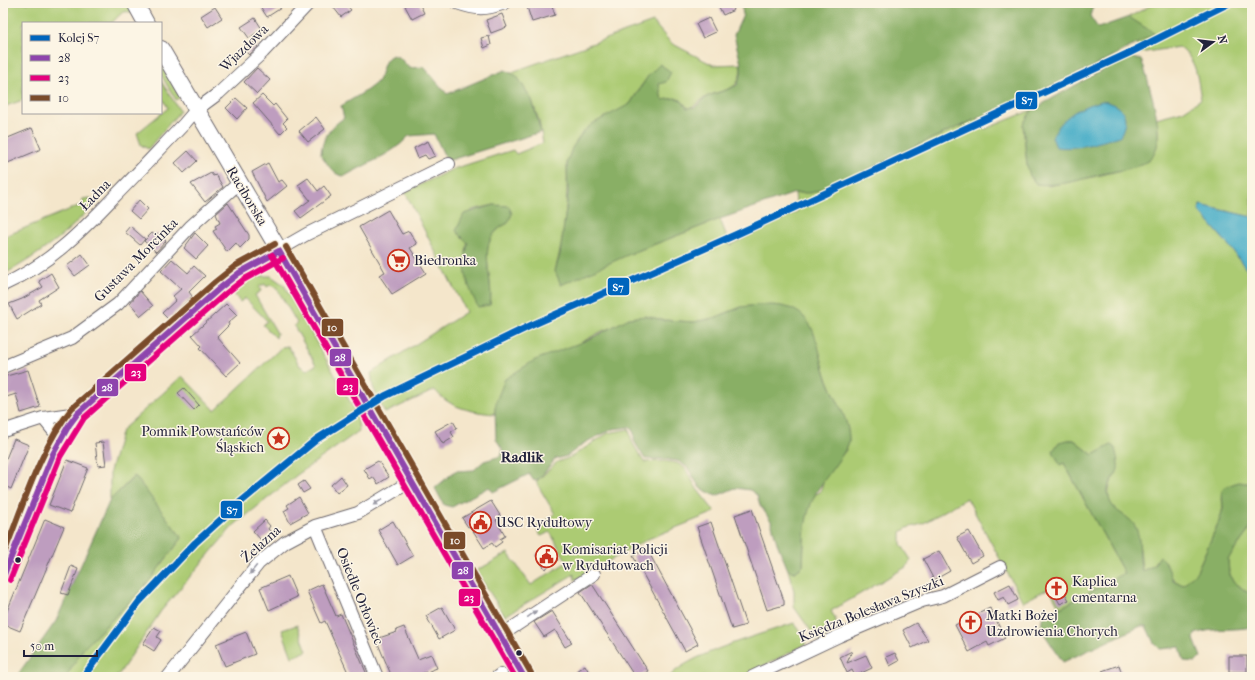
<svg xmlns="http://www.w3.org/2000/svg" width="1255" height="680" viewBox="0 0 1255 680" font-family="'IM FELL French Canon',serif">
<style>
.green{fill:#accb73;stroke:#677657;fill-rule:evenodd}
.forest{fill:#89af65;stroke:#566850}
.water{fill:#48aec8;stroke:#356882}
.building{fill:#be9dbf}
.lines{fill:none;stroke-linecap:round;stroke-linejoin:round}
.minor-casing{stroke:#6c676d;stroke-width:14}
.major-casing{stroke:#6c676d;stroke-width:18}
.minor{stroke:#fff;stroke-width:12}
.major{stroke:#fff;stroke-width:16}
.bus-1-casing{stroke:#fcf5e5;stroke-width:9}
.bus-2-casing{stroke:#fcf5e5;stroke-width:9}
.bus-3-casing{stroke:#fcf5e5;stroke-width:9}
.bus-1{stroke:#8e44ad;stroke-width:6}
.bus-2{stroke:#e5007d;stroke-width:6}
.bus-3{stroke:#7a4b2a;stroke-width:6}
.rail-1-casing{stroke:#fcf5e5;stroke-width:10}
.rail-1{stroke:#0065bd;stroke-width:7}
.oneway{fill:#9c9ca7}
.bus-dot{fill:#22223b;stroke:#fcf5e5;stroke-width:1.5}
.labels{text-anchor:middle;dominant-baseline:central;stroke-width:3;stroke-linejoin:round;paint-order:stroke}
.street-label{font-size:14px;fill:#22223b;stroke:#fcf5e5}
.poi-label{font-size:14px;fill:#22223b;stroke:#fcf5e5;text-anchor:start}
.neighbourhood-label{font-size:15px;font-weight:bold;fill:#22223b;stroke:#fcf5e5}
.line-badge{stroke:#fcf5e5;stroke-width:1.5}
.badge-label{font-size:11px;text-anchor:middle;font-weight:bold;fill:#fff}
</style>
<rect width="100%" height="100%" fill="#fcf5e5"/>
<filter id="ink" filterUnits="userSpaceOnUse"><feTurbulence type="fractalNoise" baseFrequency=".025" numOctaves="2"/><feDisplacementMap in="SourceGraphic" scale="8" xChannelSelector="R" yChannelSelector="G"/><feConvolveMatrix kernelMatrix="1 2 1 2 8 2 1 2 1" color-interpolation-filters="sRGB"/></filter>
<filter id="wash" filterUnits="userSpaceOnUse"><feTurbulence type="fractalNoise" baseFrequency=".012" numOctaves="4" result="noise"/><feDisplacementMap in="SourceGraphic" scale="16" xChannelSelector="R" yChannelSelector="G"/><feGaussianBlur stdDeviation="0.9" result="paint"/><feColorMatrix in="noise" values="0 0 0 0 0 0 0 0 0 0 0 0 0 0 0 0 0 1.4 0 .05"/><feComposite in="paint" operator="in"/></filter>
<g filter="url(#wash)">
<rect width="100%" height="100%" fill="#f4e6cb"/>
<path class="green" d="M3,3H135L143,17C126,10 125,8 112,23H23V100L3,107Z
M1155,3H1252V217L1200,205L1199,211L1231,248L1252,277V484L1248,482L1222,498L1223,508L1220,519L1197,571L1183,585C1173,582 1164,568 1156,560L1153,566L1142,571L1140,549L1130,520C1085,499 1127,471 1115,455C1113,452 1108,450 1105,448L1093,455L1074,440H1068L1064,463L1124,573L1060,608L1049,588L1023,602L967,498L922,524L907,528L901,532V544L911,560L906,567L831,611L835,618L838,630L818,641L794,607V591L788,570L795,572L803,566L805,523L807,514L814,495L820,492L825,477L846,450L849,441L847,426L826,375L813,331L802,315L731,311L714,318L694,322L663,320L645,316L602,331L504,385L495,408V414C472,412 449,408 435,390L385,413L373,387L371,373L466,312L405,192L453,169L513,150L516,154L543,143L539,121L532,100L509,73L653,22L671,43L713,65L741,64C741,93 727,87 706,97C699,101 696,106 688,108L681,100L662,101L654,71L641,86L630,104L617,112L567,162C568,198 565,236 555,271L632,253L720,219L730,245L797,212L795,193C834,193 875,165 910,149C932,138 955,129 977,119L985,129L1032,110L1023,125L1027,165L1048,186C1065,183 1142,168 1150,159C1160,147 1159,132 1156,118L1183,111L1201,99C1197,78 1198,61 1179,47L1139,53L1129,17ZM494,205L508,223C472,240 495,275 490,305L466,253L472,210Z
M161,65L180,97L176,100L161,75Z
M161,81L180,111L148,149L141,145L137,133L168,108L161,96Z
M89,198L93,199L94,203C69,234 37,256 3,275V237L83,204L82,199Z
M255,276H271L284,285L357,414L359,431L297,475L233,526L161,611L117,677H66L83,649L145,586L182,538L134,476L110,500V471L122,430L182,376L215,410L282,347L288,346L300,366L307,370L316,365L294,326L297,323L276,287L270,285L267,287L265,284L259,287L261,291L255,295L277,333L276,338L263,325L267,321L245,298L240,302L230,289L242,281Z
M629,429L632,442L644,462L664,461L677,463L685,468L697,489L715,512L648,539L575,580L574,574L505,616L476,571L508,553L531,585L567,562L550,532L541,536L536,528L555,514L536,482L557,462L571,457L608,433Z
M1252,526V596L1233,581L1229,575L1228,559Z
M794,623L806,638L805,645L741,677H669C690,653 763,634 794,623Z
M297,625L307,651L292,657L282,630Z"/>
<path class="forest" d="M741,3H1094L1090,16L1098,28L1129,17L1155,34L1093,67L911,148L858,175L811,193H795L720,219L632,253L561,285L555,271L560,254L568,194L567,162L572,148L582,133L592,124L630,104L648,76L660,64L671,72L666,82L659,84L662,100L675,98L681,100L687,108L695,107L708,96L729,89L737,85L741,75V64L734,35L743,15Z
M393,55L400,58L409,68L424,67L447,94L505,70L517,76L532,100L541,132L447,161L434,134L409,136C392,155 367,163 345,176C332,176 328,163 321,155C321,139 331,126 344,118L341,106C352,99 366,92 376,83C384,74 381,59 393,55Z
M1130,57L1141,60L1144,67C1149,87 1170,145 1149,160C1136,169 1116,171 1102,174C1080,180 1058,187 1036,184L1030,176L1027,165L1023,124L1032,110L1095,74Z
M494,205L509,206L512,214L508,223C472,240 495,275 490,305L478,307C466,282 462,270 468,243L456,231L464,214Z
M757,305C773,305 790,304 803,316C807,320 811,326 813,331C819,345 821,361 826,375C833,396 850,419 849,441C848,451 821,482 815,495C803,518 804,541 803,566L795,572L788,570L777,543L771,521L760,505L757,495L750,490L735,488L716,496L700,488L687,467L678,461L664,459H645L634,441V433L630,427L613,429L586,442L567,456L555,459L540,478L534,481L529,474L493,492L489,487L452,507L444,505L435,488L455,471L474,470L484,461L501,456L503,450L496,439L495,408L497,399L505,379L535,360L590,339L629,318L645,316L663,320L694,322L714,318L741,307Z
M1068,440H1074L1093,455L1111,445L1115,448C1116,454 1119,462 1118,469C1116,477 1108,482 1108,491C1109,514 1127,512 1135,526C1142,539 1138,557 1142,571L1153,566L1160,556L1165,561L1173,580L1183,585L1197,571L1220,519L1223,508L1222,491L1225,487L1238,482L1252,484V526L1228,559L1229,575L1233,581L1252,596V627C1233,631 1213,627 1195,634L1194,639L1201,657L1196,662L1184,661L1180,647L1160,649L1154,643L1146,626H1141L1063,662L1041,629L1042,618L1124,573L1064,463L1060,465L1053,451L1059,442Z
M135,476L182,538L145,586L83,649L66,677H16L56,621L110,500Z"/>
<path class="water" d="M1102,101C1123,104 1131,116 1120,136C1100,142 1077,150 1056,147L1052,137C1064,115 1079,107 1102,101Z
M1200,205L1252,217V277L1231,248L1199,211Z"/>
<g id="blocks">
<path class="building" d="M265,3H277L281,8L267,17L260,6Z
M330,3H345L351,10L341,17Z
M410,3H419L424,13L412,19L405,6Z
M531,3H551L555,15L532,22L526,4Z
M717,3H731L734,10L723,15Z
M215,7L222,18L208,27L201,16Z
M502,14L507,27L491,33L486,20Z
M255,18L262,29L249,38L241,27Z
M709,18L716,32L703,38L696,24Z
M489,36L491,45L484,48L481,38Z
M253,42L258,47L249,55L245,51Z
M257,68L270,80L257,94L244,82Z
M262,95L273,106L275,104L287,119L283,123L287,127L280,134L253,103Z
M236,98L247,108L237,119L226,108Z
M316,117L325,129L308,142L299,131Z
M32,128L41,149L3,165V140Z
M428,141L435,156L428,159L425,155L418,158L414,148Z
M188,151L197,161L184,173L175,163Z
M268,163L278,182L282,180L287,186L267,202L252,172Z
M211,173L213,176L216,175L223,187L205,202L191,184Z
M308,178L318,191L324,186L331,196L301,218L295,211L310,200L298,185Z
M139,200L148,209L139,219L130,211Z
M228,203L249,235V239L240,248L236,243L227,252L213,231L217,229L215,226L220,223L216,214Z
M388,210L402,234L409,231L417,244L410,248L426,273L392,294L379,275L385,272L359,227Z
M130,226L145,239L140,245L125,232Z
M152,233L155,235L157,233L166,241L156,252L144,241Z
M195,233L208,246L196,259L184,248Z
M82,254L90,265L75,276L67,266Z
M172,259L188,273L194,266L205,276L189,292L192,296L168,319L162,313L176,300L173,296L181,289L161,271Z
M51,273L59,287L39,300L41,304L17,319L9,304L22,299L43,287L39,281Z
M140,291L153,306L141,316L130,303Z
M226,304L237,315L228,323L229,325L217,337L240,363L226,376L200,348L202,346L192,335Z
M28,370L40,407L21,413L16,394L3,398V377Z
M184,388L199,405L194,410L178,393Z
M453,421L457,428L451,432L454,437L443,444L435,431Z
M14,439L29,445L11,489L3,485V466Z
M103,442L106,465L98,466L95,443Z
M67,460L88,468L70,513L49,505Z
M378,461L389,477L378,484L373,477L370,479L364,469Z
M341,476L347,485L337,493L331,485Z
M304,481L310,489L303,493L298,485Z
M299,497L308,513L290,523L284,511L289,508L287,505Z
M491,501L501,517L496,520L505,536L500,539L502,542L495,547L492,543L484,548L470,526L468,527L462,518Z
M752,509L784,601V605L767,610L735,515Z
M45,519L64,527L20,631L3,624V621Z
M265,520L270,526L268,529L271,532L261,540L253,531Z
M393,521L413,556L398,565L378,530Z
M711,522L746,625L732,629L697,527Z
M969,531L983,556L971,563L957,537Z
M549,546L558,560L545,569L536,555Z
M647,549L698,644L685,651L633,556Z
M939,551L950,571L934,580L923,559Z
M71,566L78,569L68,595L61,593Z
M288,576L297,597L269,610L260,588Z
M322,584L336,616L341,614L368,677H350L325,621L321,623L307,591Z
M592,584L648,671L638,677H635L580,592Z
M1010,584L1018,600L1008,605L1004,597L998,600L994,592Z
M1061,587L1069,600L1060,604L1053,591Z
M442,607L455,630L439,639L426,616Z
M990,608L1005,638L989,646L987,642L969,652L955,625Z
M552,611L572,643L565,647L555,630L544,637L534,622Z
M916,623L928,640L912,648L903,630Z
M154,627L161,631L157,637L161,640L154,651L143,644Z
M404,627L418,659L431,654L437,668L413,677H392L376,639L397,632L396,630Z
M246,632L255,654L225,666L216,644Z
M852,651L847,663L866,655L872,668L855,676L852,670L847,673L840,657Z
M895,653L899,661L890,666L886,657Z
M1229,656H1247V672H1229Z
M585,665L590,674L586,677H579L576,671Z
M1119,665L1123,677H1105L1102,671Z"/>
</g>
</g>
<g filter="url(#ink)">
<use href="#blocks" fill-opacity="0" stroke="#6c676d" stroke-width="1"/>
<g class="lines">
<defs>
<path id="minor" d="M457,3C477,10 485,10 505,3
M3,285C48,265 81,232 114,197C138,173 161,148 184,124L196,110L219,93L263,52L309,3
M3,367L72,338L118,304L190,227L239,183
M43,418L61,440
M3,431L43,418L78,413
M315,526L377,677
M3,537L17,543
M3,577L53,454L69,425L78,413L239,273L307,234L449,164
M500,636L594,574
M168,677L259,563L285,542L315,526L358,513L411,481
M497,677L501,674
M752,677L839,636L922,601L943,596L1000,567"/>
<path id="major" d="M135,3L146,23
M161,49L296,279L524,677"/>
</defs>
<use href="#minor" class="minor-casing"/>
<use href="#major" class="major-casing"/>
<use href="#minor" class="minor"/>
<use href="#major" class="major"/>
<defs>
<path id="bus-1" d="M279,251L524,677
M3,577L53,454L69,425L78,413L220,288L239,273L279,251"/>
<path id="bus-2" d="M272,255L515,677
M10,580L60,457L84,418L225,294L243,280L283,258"/>
<path id="bus-3" d="M286,247L531,673
M3,556C23,506 39,450 72,408L215,282L235,266L275,244"/>
</defs>
<use href="#bus-1" class="bus-1-casing"/>
<use href="#bus-2" class="bus-2-casing"/>
<use href="#bus-3" class="bus-3-casing"/>
<use href="#bus-1" class="bus-1"/>
<use href="#bus-2" class="bus-2"/>
<use href="#bus-3" class="bus-3"/>
<defs>
<path id="rail-1" d="M83,677L139,602L195,543L237,505L317,439L385,396L532,325L735,235L1129,53L1229,3"/>
</defs>
<use href="#rail-1" class="rail-1-casing"/>
<use href="#rail-1" class="rail-1"/>
</g>
<defs><path id="oneway-solid" d="M-6-.8H1V-3.2L6.5 0L1 3.2V.8H-6Z"/></defs>
<g class="oneway">
<use href="#oneway-solid" transform="translate(378 502) rotate(148)"/>
<use href="#oneway-solid" transform="translate(253 570) rotate(129)"/>
<use href="#oneway-solid" transform="translate(532 614) rotate(-36)"/>
</g>
</g>
<defs>
<symbol id="supermarket-ring" viewBox="-11 -11 22 22"><circle r="9.5" fill="#fcf5e5" stroke="#c8321e" stroke-width="1.5"/><path d="M-6-5.5h2.5l.6 2H6L4.5 2H-2.5L-4.4-4H-6ZM-1.5 3.2a1.3 1.3 0 1 0 .1 0ZM3 3.2a1.3 1.3 0 1 0 .1 0Z" fill="#c8321e"/></symbol>
<symbol id="sight-ring" viewBox="-11 -11 22 22"><circle r="9.5" fill="#fcf5e5" stroke="#c8321e" stroke-width="1.5"/><path d="M0-6L1.8-2.2L6-1.7L2.9 1.2L3.7 5.4L0 3.3L-3.7 5.4L-2.9 1.2L-6-1.7L-1.8-2.2Z" fill="#c8321e"/></symbol>
<symbol id="civic-ring" viewBox="-11 -11 22 22"><circle r="9.5" fill="#fcf5e5" stroke="#c8321e" stroke-width="1.5"/><path d="M-.6-6.5H3V-4.5H.6V-3L4-1V1h2V6H-6V1h2V-1L-.6-3ZM-1.2 2.5V6h2.4V2.5Z" fill="#c8321e"/></symbol>
<symbol id="church-ring" viewBox="-11 -11 22 22"><circle r="9.5" fill="#fcf5e5" stroke="#c8321e" stroke-width="1.5"/><path d="M-1.2-6h2.4v3.5h3.3v2.4h-3.3V6h-2.4V-.1h-3.3v-2.4h3.3Z" fill="#c8321e"/></symbol>
</defs>
<g fill-rule="evenodd">
<use href="#supermarket-ring" x="386" y="248" width="25" height="25"/>
<use href="#sight-ring" x="266" y="426" width="25" height="25"/>
<use href="#civic-ring" x="468" y="510" width="25" height="25"/>
<use href="#civic-ring" x="534" y="544" width="25" height="25"/>
<use href="#church-ring" x="1044" y="576" width="25" height="25"/>
<use href="#church-ring" x="958" y="610" width="25" height="25"/>
</g>
<g class="bus-dot">
<circle cx="18" cy="560" r="3.5"/>
<circle cx="519" cy="653" r="3.5"/>
</g>
<g class="labels">
<g class="street-label">
<text transform="translate(244 48) rotate(-44)">Wjazdowa</text>
<text transform="translate(95 195) rotate(-46)">Ładna</text>
<text transform="translate(247 196) rotate(59)">Raciborska</text>
<text transform="translate(136 260) rotate(-45)">Gustawa Morcinka</text>
<text transform="translate(261 544) rotate(-42)">Żelazna</text>
<text transform="translate(360 596) rotate(68)">Osiedle Orłowiec</text>
<text transform="translate(871 609) rotate(-22)">Księdza Bolesława Szyszki</text>
</g>
<g class="poi-label">
<text x="414" y="260">Biedronka</text>
<text x="264" y="431" text-anchor="end">Pomnik Powstańców<tspan x="264" dy="16">Śląskich</tspan></text>
<text x="496" y="522">USC Rydułtowy</text>
<text x="562" y="549">Komisariat Policji<tspan x="562" dy="16">w Rydułtowach</tspan></text>
<text x="1072" y="581">Kaplica<tspan x="1072" dy="16">cmentarna</tspan></text>
<text x="986" y="615">Matki Bożej<tspan x="986" dy="16">Uzdrowienia Chorych</tspan></text>
</g>
<g class="neighbourhood-label">
<text x="522" y="457">Radlik</text>
</g>
</g>
<g class="line-badge">
<rect x="1015" y="91" width="23" height="19" rx="4" fill="#0065bd"/>
<rect x="607" y="277" width="23" height="19" rx="4" fill="#0065bd"/>
<rect x="321" y="318" width="23" height="19" rx="4" fill="#7a4b2a"/>
<rect x="329" y="348" width="23" height="19" rx="4" fill="#8e44ad"/>
<rect x="124" y="363" width="23" height="19" rx="4" fill="#e5007d"/>
<rect x="336" y="377" width="23" height="19" rx="4" fill="#e5007d"/>
<rect x="96" y="378" width="23" height="19" rx="4" fill="#8e44ad"/>
<rect x="220" y="500" width="23" height="19" rx="4" fill="#0065bd"/>
<rect x="443" y="531" width="23" height="19" rx="4" fill="#7a4b2a"/>
<rect x="451" y="561" width="23" height="19" rx="4" fill="#8e44ad"/>
<rect x="458" y="588" width="23" height="19" rx="4" fill="#e5007d"/>
</g>
<g class="badge-label">
<text x="1027" y="104">S7</text>
<text x="618" y="291">S7</text>
<text x="332" y="331">10</text>
<text x="340" y="361">28</text>
<text x="136" y="376">23</text>
<text x="348" y="390">23</text>
<text x="107" y="391">28</text>
<text x="232" y="514">S7</text>
<text x="455" y="544">10</text>
<text x="463" y="574">28</text>
<text x="469" y="601">23</text>
</g>
<rect width="1255" height="680" fill="none" stroke="#fcf5e5" stroke-width="16"/>
<rect x="22" y="22" width="140" height="92" fill="#fcf5e5" stroke="#a5a1a1"/>
<rect x="30" y="35" width="20" height="6" fill="#0065bd" stroke="#a5a1a1"/>
<text x="58" y="42" font-size="12" fill="#22223b">Kolej S7</text>
<rect x="30" y="55" width="20" height="6" fill="#8e44ad" stroke="#a5a1a1"/>
<text x="58" y="62" font-size="12" fill="#22223b">28</text>
<rect x="30" y="75" width="20" height="6" fill="#e5007d" stroke="#a5a1a1"/>
<text x="58" y="82" font-size="12" fill="#22223b">23</text>
<rect x="30" y="95" width="20" height="6" fill="#7a4b2a" stroke="#a5a1a1"/>
<text x="58" y="102" font-size="12" fill="#22223b">10</text>
<g transform="translate(1213 42) rotate(75)" stroke="#fcf5e5" stroke-width="3" paint-order="stroke">
<path d="M0-3L7 15L0 10L-7 15Z" fill="#22223b"/>
<text y="-6" font-size="11" font-weight="bold" text-anchor="middle" fill="#22223b">N</text>
</g>
<path d="M24 650v6h73v-6" fill="none" stroke="#22223b" stroke-width="2"/>
<text x="30" y="650" font-size="12" fill="#22223b" stroke="#fcf5e5" stroke-width="3" paint-order="stroke">50 m</text>
</svg>
